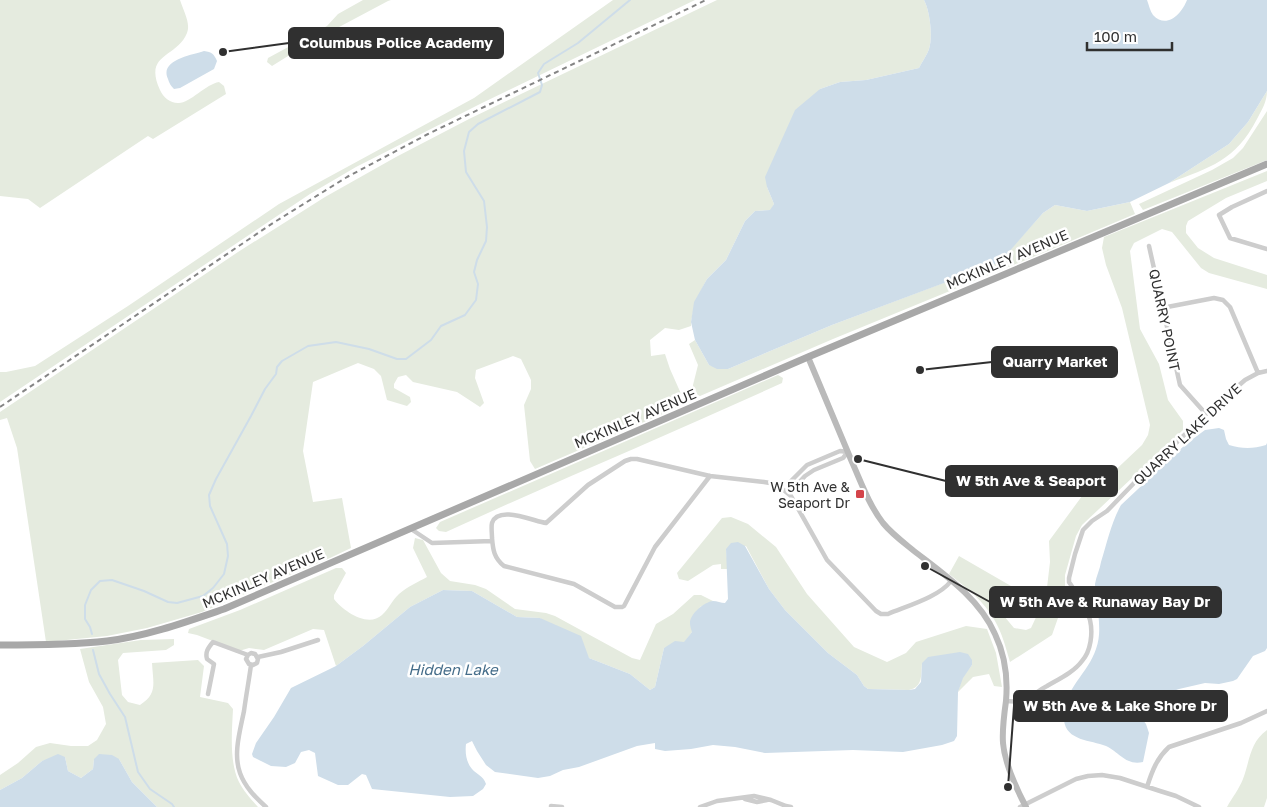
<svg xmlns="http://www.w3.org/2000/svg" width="1267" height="807" viewBox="0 0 1267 807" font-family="'Golos Text',sans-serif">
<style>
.green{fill:#e5ebdf}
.water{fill:#cedde9}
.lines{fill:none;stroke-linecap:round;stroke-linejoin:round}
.stream{stroke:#cedde9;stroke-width:2}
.minor{stroke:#cdcdcd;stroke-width:4.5}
.secondary{stroke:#bababa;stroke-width:6}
.primary{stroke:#a8a8a8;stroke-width:7}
.rail{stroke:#858585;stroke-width:2;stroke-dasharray:5 4;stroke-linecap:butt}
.poi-dot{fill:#d4444a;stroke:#fff;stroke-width:2}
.labels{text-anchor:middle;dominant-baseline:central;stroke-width:5;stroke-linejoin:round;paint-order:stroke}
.street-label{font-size:14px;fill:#303030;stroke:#fff}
.poi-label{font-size:14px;fill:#303030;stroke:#fff;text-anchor:end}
.water-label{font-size:15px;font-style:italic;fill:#456d8a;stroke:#fff}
.leader{fill:none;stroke:#303030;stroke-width:2}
.callout-dot{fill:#303030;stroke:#fff;stroke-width:2}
.callout{fill:#303030;stroke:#303030;stroke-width:2}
.callout-label{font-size:15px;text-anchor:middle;font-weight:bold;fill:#fff}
</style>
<rect width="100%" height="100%" fill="#fff"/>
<path class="green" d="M0,0H180C183,10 191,23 187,33C177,58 143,53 160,90C163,97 170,103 178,103C189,104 206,84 219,82L224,86L226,94L153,139L148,136L40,208L28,199L0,196Z
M363,0H391L388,1L309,43L272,66L267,62L268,58L327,26L338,14Z
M613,0H695L480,104L356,167L310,194L0,402V372H6L35,366L128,306L279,204L474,98Z
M717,0H924C930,11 933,37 929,49C927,55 922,62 919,68L866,80L840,82L820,89L767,187L774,204L771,210L755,211L745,221L726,260L707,279L695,302L691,322V326L679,330L665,328L650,340L651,356L665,354L670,369L682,396V401L679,406L672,410L535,469L530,461L524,405L531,389V380L521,359L513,356L476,370L475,378L484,403L480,407L457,392L413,382L406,375L398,377L394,384V388L410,397L411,402L407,406L387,400L381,376L374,369L358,363L313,382L303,451L313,502L342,498L351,548L330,558L202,612L147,628L107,636L46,642L17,448L7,418L0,420V412L238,252L325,197L396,157L469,119Z
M1267,91C1267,102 1262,109 1257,119C1235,161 1211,167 1169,183L1229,144L1248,122Z
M1267,111V160L1143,210L1139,204L1212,170L1233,158L1243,148Z
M1267,171V181L1226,198L1188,221L1186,226V233L1198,248L1214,258L1267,275V289L1209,273L1201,268L1172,232L1162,229L1134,243L1130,251L1140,329L1159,364L1168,400L1183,421V430L1082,525L1076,536L1065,575V591L1055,605L1058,618L1052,635L1010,662C1006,648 1002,633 995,621C984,601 967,588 949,574L959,556L1011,586L999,610L1014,628L1026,630L1031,628L1046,596L1050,562L1049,541L1085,492L1089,495L1142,445L1148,435L1150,425L1122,308L1106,265L1102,248L1104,237Z
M1130,202L1135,214L1045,252L833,339L700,396L693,393V385L698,365L689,344L695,340L709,365L728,369L832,325L999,262L1043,213L1055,205L1087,211Z
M778,375L783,378L782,383C670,434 557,481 446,532L439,531L436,528L440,522Z
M731,517L748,524L776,547L807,594L854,647L887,662L906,653L916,642L966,626L987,629L996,653L1002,687L994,686L989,674L973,677L958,692L962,678L972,665L922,663C921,675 923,687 909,690L868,689L864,686L857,675L828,653L785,610L769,589L746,546L726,549L728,569H721V564L713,565L688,581L679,579L677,573L722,518Z
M415,538L423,540L441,573L450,581L475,585L486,589L515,609L546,613L555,616L632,658L640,660L656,624L673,614L694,595H701L713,601L700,607L692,632L684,643L664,648L655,687L650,690L630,674L589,658L540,618L517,617L472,591L443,590L410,607L363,646L336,666L324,630L313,629L264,650L249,648L239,651L197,635L188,633L189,629L240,610L336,568H342L346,573L334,595V599C343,611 368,628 382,615C389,609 392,600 399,594C407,587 418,582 427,577L413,548Z
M174,639V645L166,650L123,653L118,660L122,695L128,702L140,705C158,694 153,683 152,663L198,660L204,666L200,697L228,703L233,709C232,731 229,762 239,782C244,792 251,799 258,807H157L132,782L119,759H94L93,769L81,778L68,771L65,757L42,761L22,778L0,790V775L18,763L36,747L50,743L71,746H88L97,740L106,724L103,707L89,682L80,649L141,640Z
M1267,730V798L1264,807H1227C1232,798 1239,789 1243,779C1250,760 1250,742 1267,730Z"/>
<path class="water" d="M924,0H1147C1149,5 1150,11 1153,15C1167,30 1182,13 1187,0H1267V91L1248,122L1229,144L1169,183L1130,202L1087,211L1055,205L1043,213L1000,262L832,325L728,369H717L709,365L695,340L691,322L694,302L707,279L726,260L745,221L755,211L770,210L774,204L767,187L765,177L795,110L820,89L840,82L866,80L919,68C922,62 927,55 929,49C933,37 930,11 924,0Z
M204,51C212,52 214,54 217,61L214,69L180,88L174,89C171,86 169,83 168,79C159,60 192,55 204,51Z
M1219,428L1224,430L1226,439L1229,445C1242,449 1253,449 1266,445L1267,443V648L1265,651L1253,656L1237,679L1233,681L1219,684L1205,683L1179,689L1170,692L1162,700H1155L1148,696L1140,697L1131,700L1130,704L1146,724L1149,733L1143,762C1126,766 1119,752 1106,746C1091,740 1066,741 1064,720C1061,691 1088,674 1096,649C1102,633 1098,616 1097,600C1096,595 1095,589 1095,584C1096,577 1100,569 1101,562C1107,543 1111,523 1121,505L1186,444L1205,430Z
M738,542L745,546L769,589L785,610L828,653L857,675L864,686L868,689L909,690L915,689L921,682L922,663L928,657L960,652L968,654L972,660V665L963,678L958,692L957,736L954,741L942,745L903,752L853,750L765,753L735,747L713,745L691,749L665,751L655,749V743L637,746L579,767L563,770L550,776L538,778L495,772L486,765L477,751L472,741L466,744C465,752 466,762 472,769C477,775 483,775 486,784L483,789L473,796L450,797L372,789L366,775L362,774L348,785H338L318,776L315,753L309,750L301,752L295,763L286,767L271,766L253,757L252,754L256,743L274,717L291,688L336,666L363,646L410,607L443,590L472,591L517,617L540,618L581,636L589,658L630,674L650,690L655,687L664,648L675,641L684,642L692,632C691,629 690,626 690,623C690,614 704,602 713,601C717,601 721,603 725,603L728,599L726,549L731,543Z
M58,754L65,757L68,771L81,778L93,769L94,759L99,754L112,755L119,759L132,782L157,807H0V790L22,778L42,761Z"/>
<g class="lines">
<path class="stream" d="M92,634L90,627L85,619V605L91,590L100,581L112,580L144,591L168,602L177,603L203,596L213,588L224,574L228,556L227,544L210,506L209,495L216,479L251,416L265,389L276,374L277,367L282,361L308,346L336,342L369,349L397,359H406L431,340L441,326L465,315L476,300L478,284L474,272L477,260L486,241L487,227L484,201L466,172L464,151L469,132L478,124L540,92L542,85L538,73L544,64L578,43L630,0
M93,650L99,674L110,694L125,717L138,772L150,789L172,804L174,807"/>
<path class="minor" d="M1267,191L1232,207L1219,215L1230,238L1267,249
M1149,246L1180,385L1206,414
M1162,308L1214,298L1223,300L1230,307L1258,373
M710,476L655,547L624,606L622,607H615L574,584L504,566C494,558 493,550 492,538C492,533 491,527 492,523C498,505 533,521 546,523L588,485L625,461L631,459H637L710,476L764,482L776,484L780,487L791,496L827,560L876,611L881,614H888C907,606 939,597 951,581
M789,489H793L805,476L814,470L843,458L848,452
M786,491L789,489V483L807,465L840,451L848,452
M411,529L432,543L492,541
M258,657L281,652L318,640
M251,665C249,680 246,696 244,711C240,731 233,754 240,773C245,787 255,797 266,807
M208,694L214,664L207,659C205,652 208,648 213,642L248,655L251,653L255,654L258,659L257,663L253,665L249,664L246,659L248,655
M1006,701L1025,702C1032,696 1039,690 1047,686C1059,679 1074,672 1082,661C1091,651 1093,633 1090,620C1086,607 1077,594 1069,582V578L1075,554L1083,530L1092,521L1107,511L1136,481L1166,454L1178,441L1206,414L1245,380L1258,373L1267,371
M1147,787C1152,771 1157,758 1169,747L1241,723L1267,711
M745,799L757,802L767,800
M551,806L562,807
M700,807L717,801L754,796L771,800L786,806L791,807
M1020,807L1076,779L1088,776L1102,775L1120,778L1160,791L1176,796L1199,807"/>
<path class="secondary" d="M808,357C823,392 837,427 852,462C861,482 869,505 883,523C892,534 903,542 914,551C945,575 979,598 995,634C1005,655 1008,678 1006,701C1004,715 1002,729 1003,743C1005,765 1016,788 1026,807"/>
<path class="primary" d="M0,645C36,645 71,645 107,641C147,636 186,622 224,609L808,357L1267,164"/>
<path class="rail" d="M0,407L273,223L347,177L428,134L706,0"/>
</g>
<rect class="poi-dot" x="855" y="489" width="10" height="10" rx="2.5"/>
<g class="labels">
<g class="street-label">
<text transform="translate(1007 259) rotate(-23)">MCKINLEY AVENUE</text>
<text transform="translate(1165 320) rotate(78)">QUARRY POINT</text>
<text transform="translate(635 418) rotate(-23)">MCKINLEY AVENUE</text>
<text transform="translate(1187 434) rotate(-43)">QUARRY LAKE DRIVE</text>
<text transform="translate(263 578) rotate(-23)">MCKINLEY AVENUE</text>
</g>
<g class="poi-label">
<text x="850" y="486">W 5th Ave &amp;<tspan x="850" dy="16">Seaport Dr</tspan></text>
</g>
<g class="water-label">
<text x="453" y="669">Hidden Lake</text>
</g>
</g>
<path class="leader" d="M223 52L289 43M920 370L992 362M858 459L946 481M925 566L990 602M1008 787L1014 706"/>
<g class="callout-dot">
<circle cx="223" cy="52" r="5"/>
<circle cx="920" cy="370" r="5"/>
<circle cx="858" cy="459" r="5"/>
<circle cx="925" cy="566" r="5"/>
<circle cx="1008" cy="787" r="5"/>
</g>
<g class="callout">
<rect x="289" y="28" width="214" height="30" rx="5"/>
<rect x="992" y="347" width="125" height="30" rx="5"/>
<rect x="946" y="466" width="171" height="30" rx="5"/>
<rect x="990" y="587" width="231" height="30" rx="5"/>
<rect x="1014" y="691" width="213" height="30" rx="5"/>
</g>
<g class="callout-label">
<text x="396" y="48">Columbus Police Academy</text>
<text x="1055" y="367">Quarry Market</text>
<text x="1031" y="486">W 5th Ave &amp; Seaport</text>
<text x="1105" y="607">W 5th Ave &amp; Runaway Bay Dr</text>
<text x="1120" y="711">W 5th Ave &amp; Lake Shore Dr</text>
</g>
<path d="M1087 42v8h85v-8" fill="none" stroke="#303030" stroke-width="2.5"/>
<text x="1094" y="42" font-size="15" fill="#303030" stroke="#ffffff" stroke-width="4" paint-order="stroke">100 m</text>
</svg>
